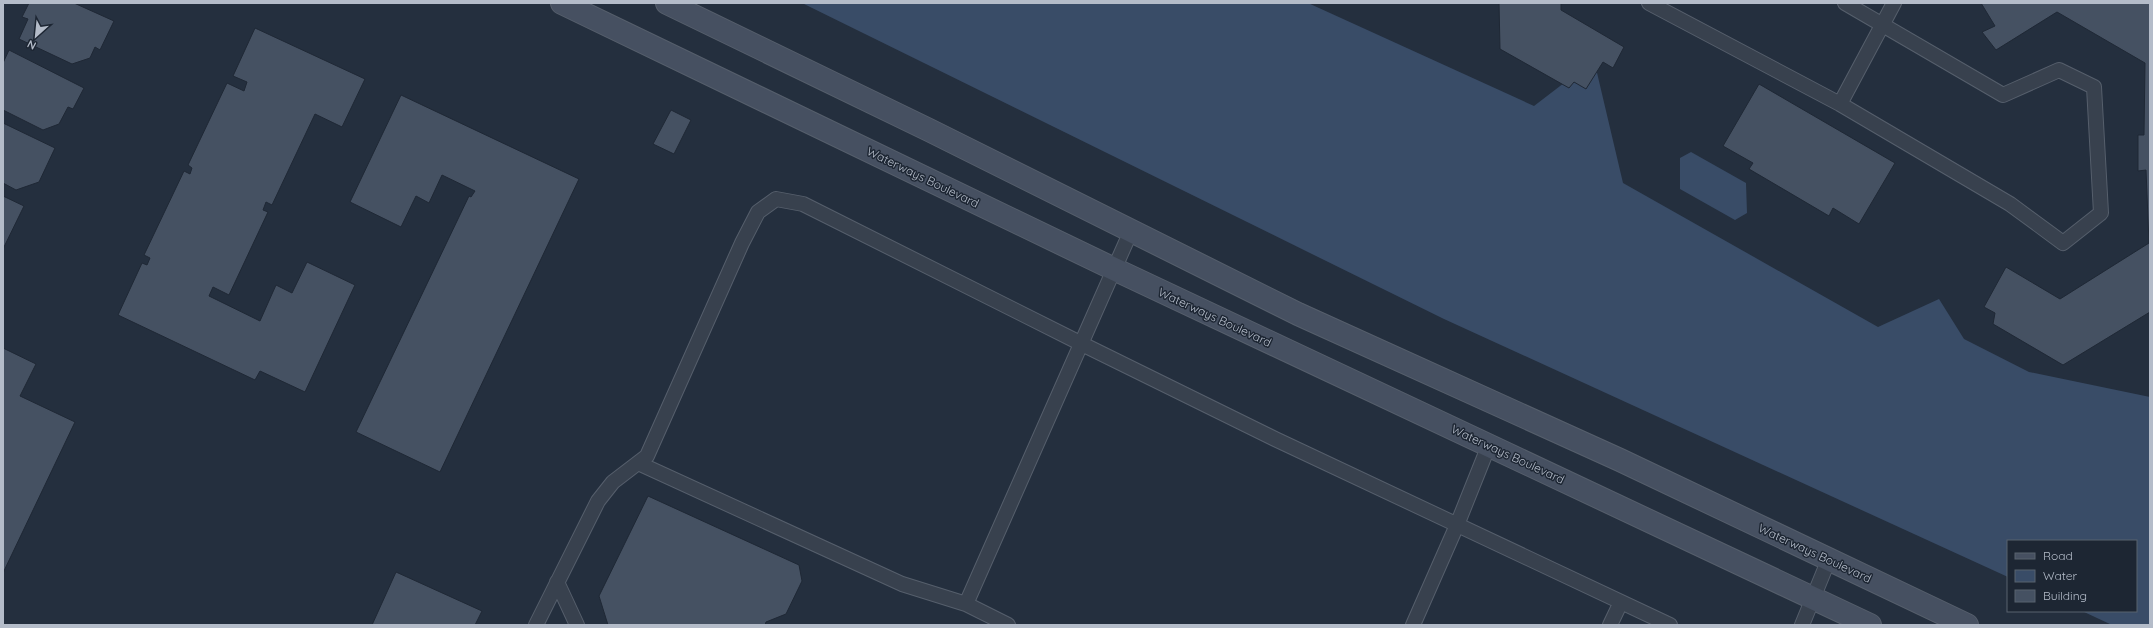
<svg xmlns="http://www.w3.org/2000/svg" width="2153" height="628" viewBox="0 0 2153 628" font-family="Quicksand,sans-serif">
<style>
.water{fill:#394c67}
.building{fill:#455162;stroke:#1f2835}
.lines{fill:none;stroke-linecap:round;stroke-linejoin:round}
.lane-casing{stroke:#565f6c;stroke-width:16}
.secondary-casing{stroke:#565f6c;stroke-width:24}
.lane{stroke:#38414e;stroke-width:14}
.secondary{stroke:#465061;stroke-width:22}
.labels{text-anchor:middle;dominant-baseline:central;stroke-width:3;stroke-linejoin:round;paint-order:stroke}
.street-label{font-size:12px;fill:#b4bcc9;stroke:#1d2633}
</style>
<rect width="100%" height="100%" fill="#242f3e"/>
<path class="water" d="M802,3H1308L1534,106L1594,60L1623,183L1878,327L1939,299L1964,339L2029,372L2150,397V625H2112L2082,611H2136V541H2008V577L1444,319Z
M1691,152L1746,183L1747,213L1735,220L1680,189V158Z"/>
<path class="building" d="M29,3H74L114,21L100,50L95,47L90,58L72,64L19,39L28,19L22,17Z
M1499,3H1561V10L1624,47L1613,68L1603,62L1586,89L1574,82L1569,88L1500,49Z
M1981,3H2150V312L2063,365L1993,324L1995,313L1984,307L2006,267L2060,299L2149,243L2146,170L2138,171V135H2144L2145,63L2057,12L1996,50L1982,32L1995,26Z
M255,28L365,79L342,127L315,114L272,205L266,202L263,210L268,212L229,295L213,287L209,296L260,321L276,285L292,293L307,262L355,285L305,392L260,371L255,380L118,315L142,263L147,265L150,258L144,255L184,171L190,174L192,168L188,165L227,83L244,91L247,82L233,76Z
M9,50L84,88L73,109L68,107L59,124L43,130L3,110V63Z
M1759,84L1895,163L1859,224L1833,208L1829,216L1749,169L1753,163L1723,146Z
M401,95L579,179L440,472L356,432L469,196L471,197L475,191L442,175L429,203L416,196L401,227L350,202Z
M671,110L691,120L674,154L653,144Z
M3,123L55,148L39,182L16,190L3,183Z
M3,196L24,206L3,249Z
M3,348L36,364L20,396L75,422L3,573Z
M648,496L799,565L802,581L786,614L766,622L765,625H608L599,596Z
M396,572L482,611L475,625H372Z"/>
<g class="lines">
<defs>
<path id="lane" d="M1649,3L1840,104L2010,204L2063,243L2101,213L2094,87L2059,70L2003,95L1845,3
M1840,104L1894,3
M638,463L902,584L966,604L1008,625
M557,582L577,625
M966,604L1131,231
M536,625L598,501L613,482L647,456L742,243L758,212L776,199L803,204L1082,344L1275,439L1670,625
M1413,625L1457,525L1489,445
M1610,625L1621,602
M1802,625L1829,559"/>
<path id="secondary" d="M562,3L1114,269L1870,625
M667,3L929,130L1298,314L1620,460L1967,625"/>
</defs>
<use href="#lane" class="lane-casing"/>
<use href="#secondary" class="secondary-casing"/>
<use href="#lane" class="lane"/>
<use href="#secondary" class="secondary"/>
</g>
<g class="labels">
<g class="street-label">
<text transform="translate(923 177) rotate(26)">Waterways Boulevard</text>
<text transform="translate(1215 317) rotate(25)">Waterways Boulevard</text>
<text transform="translate(1508 454) rotate(25)">Waterways Boulevard</text>
<text transform="translate(1815 553) rotate(25)">Waterways Boulevard</text>
</g>
</g>
<rect width="2153" height="628" fill="none" stroke="#b4bcc9" stroke-width="8"/>
<rect x="2007" y="540" width="130" height="72" fill="#1d2633" stroke="#59626f"/>
<rect x="2015" y="553" width="20" height="6" fill="#465061" stroke="#59626f"/>
<text x="2043" y="560" font-size="12" fill="#b4bcc9">Road</text>
<rect x="2015" y="570" width="20" height="12" fill="#394c67" stroke="#59626f"/>
<text x="2043" y="580" font-size="12" fill="#b4bcc9">Water</text>
<rect x="2015" y="590" width="20" height="12" fill="#455162" stroke="#59626f"/>
<text x="2043" y="600" font-size="12" fill="#b4bcc9">Building</text>
<g transform="translate(36 36) rotate(207)" stroke="#1d2633" stroke-width="3" paint-order="stroke">
<path d="M0-3L7 15L0 10L-7 15Z" fill="#b4bcc9"/>
<text y="-6" font-size="11" font-weight="bold" text-anchor="middle" fill="#b4bcc9">N</text>
</g>
</svg>
